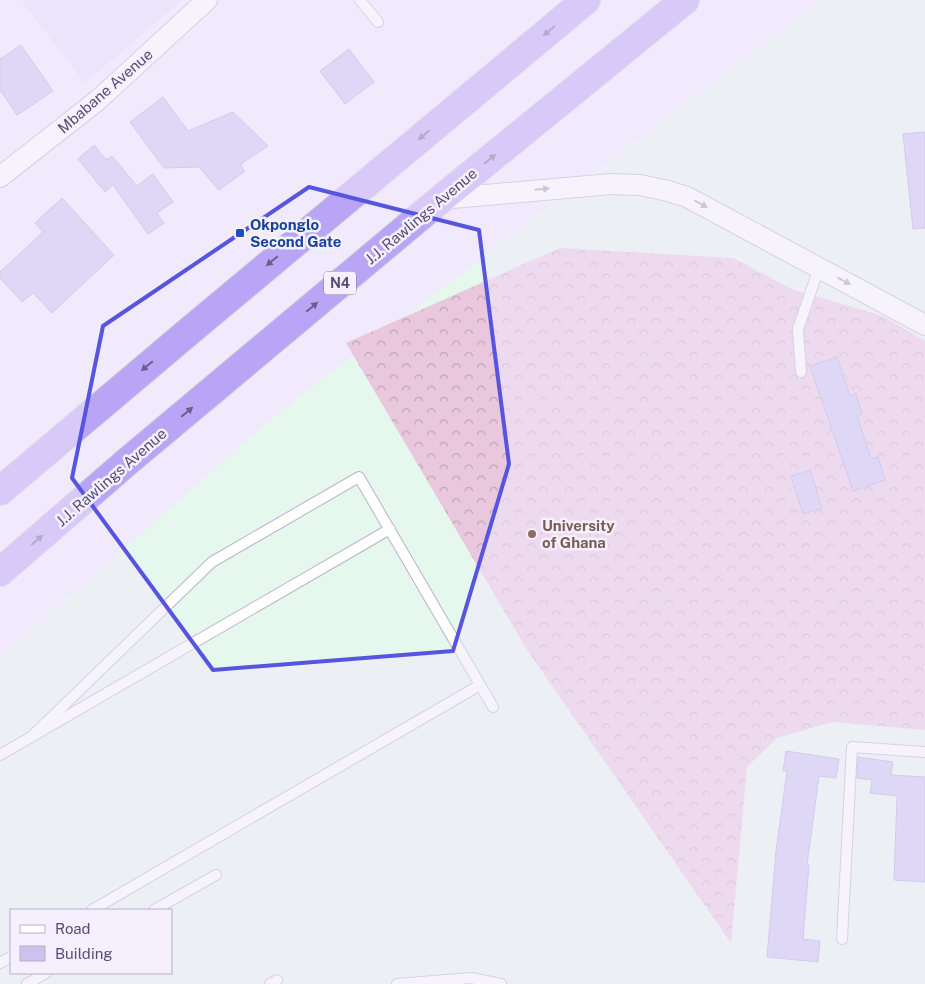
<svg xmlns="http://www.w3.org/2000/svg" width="925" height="984" viewBox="0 0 925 984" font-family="'Public Sans',sans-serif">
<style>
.residential{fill:#e7def8}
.education{fill:#e6f8ee;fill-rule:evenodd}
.forest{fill:url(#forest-crowns)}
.building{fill:#cbc2f0;stroke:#aea4e2}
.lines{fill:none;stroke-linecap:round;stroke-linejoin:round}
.service-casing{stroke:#b9b2d0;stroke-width:12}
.minor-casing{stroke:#b9b2d0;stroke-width:22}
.trunk-casing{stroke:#cccad6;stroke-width:30}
.service{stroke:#fff;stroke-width:10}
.minor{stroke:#fff;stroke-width:20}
.trunk{stroke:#b8a5f5;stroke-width:28}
.oneway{fill:#685f8f}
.oneway2{fill:#a19eb4}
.marked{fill:none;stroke:#5755df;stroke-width:4;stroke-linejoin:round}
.transit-dot{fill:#1a4fb4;stroke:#f6f0fe;stroke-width:2}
.education-dot{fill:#8d6e63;stroke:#f6f0fe;stroke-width:2}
.labels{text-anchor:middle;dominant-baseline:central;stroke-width:5;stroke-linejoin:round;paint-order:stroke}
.shield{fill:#f6f0fe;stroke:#857f9f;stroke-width:1}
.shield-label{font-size:14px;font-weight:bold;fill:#544e76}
.street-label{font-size:15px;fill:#544e76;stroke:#f6f0fe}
.transit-label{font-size:15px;font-weight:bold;fill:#164399;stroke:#f6f0fe;text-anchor:start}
.education-label{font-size:15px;font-weight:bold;fill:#785e54;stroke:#f6f0fe;text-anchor:start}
</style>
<defs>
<pattern id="forest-crowns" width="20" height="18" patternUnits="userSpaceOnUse" patternTransform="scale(1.25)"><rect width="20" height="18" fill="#e9c8dd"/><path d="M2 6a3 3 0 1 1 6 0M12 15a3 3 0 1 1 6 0" fill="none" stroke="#bfa5b8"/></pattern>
</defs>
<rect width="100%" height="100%" fill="#f1eafc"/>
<path class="residential" d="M21,0H182L85,83Z"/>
<path class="education" d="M823,0H925V984H0V658L280,411ZM11,910H171V973H11Z"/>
<path class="forest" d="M560,248L733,258L792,289L883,316L925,341V730L833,722L777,738L747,767L731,943L527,650L346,343Z"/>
<path class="building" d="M21,45L53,91L17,115L0,90V59Z
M349,49L374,82L345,104L320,71Z
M163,97L188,131L233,112L268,146L241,164L244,172L219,190L199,167L164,168L130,122Z
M925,132V228L913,229L903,134Z
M94,145L106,160L112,156L137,186L153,174L173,202L157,213L164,223L148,234L113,185L105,192L78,159Z
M62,198L114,255L52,313L33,293L22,302L0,278V272L43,232L35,223Z
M837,357L850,396L856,394L862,414L857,416L871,459L878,457L885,480L853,491L810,366Z
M810,470L822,508L803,514L791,476Z
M786,751L839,759L836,778L819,776L807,865H809L803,939L820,941L818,962L767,957L776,851L787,771H783Z
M858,757L893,762L891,775L925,777V882L894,880L897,796L870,793L872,780L857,778Z"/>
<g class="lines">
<defs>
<path id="service" d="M360,0L378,22
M801,372L798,329L819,268
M30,738L212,562L359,477L493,707
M0,755L390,529
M92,910L480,685
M154,910L216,875
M842,939L852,747L925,752
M0,963L11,957
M27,984L46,973
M270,984L277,980
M397,984L471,978L501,984"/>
<path id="minor" d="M0,177L98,100L207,0
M441,199L611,184L640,185L668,191L687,197L925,325"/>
<path id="trunk" d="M0,491L193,328L586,0
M0,572L128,461L441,199L685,0"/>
</defs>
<use href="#service" class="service-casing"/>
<use href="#minor" class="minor-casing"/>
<use href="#trunk" class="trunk-casing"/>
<use href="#service" class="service"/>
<use href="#minor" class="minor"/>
<use href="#trunk" class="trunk"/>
</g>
<defs><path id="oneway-solid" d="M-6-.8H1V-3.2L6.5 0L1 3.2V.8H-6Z" transform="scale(1.25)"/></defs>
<g class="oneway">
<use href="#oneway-solid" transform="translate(549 31) rotate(141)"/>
<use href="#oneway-solid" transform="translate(424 135) rotate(140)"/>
<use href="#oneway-solid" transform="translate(490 159) rotate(-39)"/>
<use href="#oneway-solid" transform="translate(272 261) rotate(140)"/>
<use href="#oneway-solid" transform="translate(312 307) rotate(-40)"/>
<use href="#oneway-solid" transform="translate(147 366) rotate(140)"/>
<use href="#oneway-solid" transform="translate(187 412) rotate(-40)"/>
<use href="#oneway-solid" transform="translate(37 540) rotate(-41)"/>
</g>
<g class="oneway2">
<use href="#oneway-solid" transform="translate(542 189) rotate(-5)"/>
<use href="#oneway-solid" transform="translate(701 204) rotate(29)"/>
<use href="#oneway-solid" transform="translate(844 281) rotate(28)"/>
</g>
<path d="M0 0H925V984H0ZM309,187L479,230L509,464L453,651L213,670L72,478L103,326Z" fill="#f1eafc" fill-opacity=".55" fill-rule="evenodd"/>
<path class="marked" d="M309,187L479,230L509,464L453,651L213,670L72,478L103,326Z"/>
<rect class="transit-dot" x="235" y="228" width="10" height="10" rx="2.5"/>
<circle class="education-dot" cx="532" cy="534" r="5"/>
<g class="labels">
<rect class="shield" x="324" y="271.5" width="32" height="23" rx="4"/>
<g class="shield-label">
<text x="340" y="283">N4</text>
</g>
<g class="street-label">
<text transform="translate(105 91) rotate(-41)">Mbabane Avenue</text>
<text transform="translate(421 216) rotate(-40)">J.J. Rawlings Avenue</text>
<text transform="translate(111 477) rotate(-41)">J.J. Rawlings Avenue</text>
</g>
<g class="transit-label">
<text x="250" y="224">Okponglo<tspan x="250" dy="17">Second Gate</tspan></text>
</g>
<g class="education-label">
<text x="542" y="525">University<tspan x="542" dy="17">of Ghana</tspan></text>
</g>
</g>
<rect x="10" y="909" width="162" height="65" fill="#f6f0fe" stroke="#b5afc8"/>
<rect x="20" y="925" width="25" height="8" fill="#ffffff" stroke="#b5afc8"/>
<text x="55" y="934" font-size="15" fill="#544e76">Road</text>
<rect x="20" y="946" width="25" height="15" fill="#cbc2f0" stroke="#b5afc8"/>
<text x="55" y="959" font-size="15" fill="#544e76">Building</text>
</svg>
